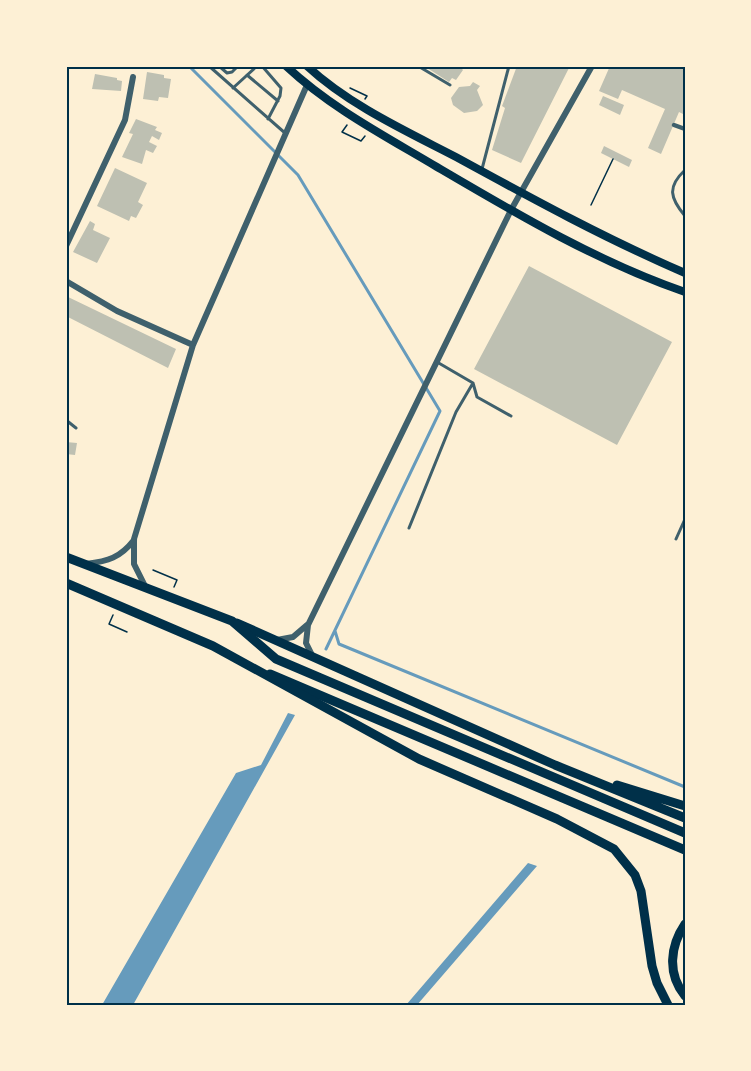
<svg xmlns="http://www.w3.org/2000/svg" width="751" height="1071" viewBox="0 0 751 1071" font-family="'DejaVu Sans',sans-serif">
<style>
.water{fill:#669bbc}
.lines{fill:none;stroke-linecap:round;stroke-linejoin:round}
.stream{stroke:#669bbc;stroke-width:3}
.building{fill:#bec0b2}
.path{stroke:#003049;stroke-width:1.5}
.service{stroke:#3f606c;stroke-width:3}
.pedestrian{stroke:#3f606c;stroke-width:4.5}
.minor{stroke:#3f606c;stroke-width:6}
.secondary{stroke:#003049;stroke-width:8}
.primary{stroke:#003049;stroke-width:9}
.trunk{stroke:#003049;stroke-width:9}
.neatline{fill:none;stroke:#003049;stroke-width:2}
</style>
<rect width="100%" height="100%" fill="#fdf0d5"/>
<path class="water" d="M288,713L295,715L133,1005H102L236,773L261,765Z
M528,863L537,866L417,1005H406Z"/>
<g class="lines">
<path class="stream" d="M189,66L298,175L440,411L326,649
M335,631L339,644L685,787"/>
</g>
<path class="building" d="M424,66H459L463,70L456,80L452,78L449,82Z
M517,66H570L521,163L492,150L505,108L502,106Z
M610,66H685V115L679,112L661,154L648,148L665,109L622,90L618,99L599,91Z
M147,72L164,75V78L171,79L168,98L159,97L158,101L143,99Z
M95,74L117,78V80L122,81L121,91L92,89Z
M473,82L480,86L477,90L483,105L477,111L464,113L453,105L451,98L459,87L470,86Z
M603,96L624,105L620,115L599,105Z
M136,119L157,127L155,130L162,133L159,140L152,136L149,142L157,146L153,153L146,150L142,164L122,157L133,134L129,133Z
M604,146L632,160L629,167L601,153Z
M115,168L147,183L138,202L143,205L136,218L131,216L129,221L97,206Z
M90,221L95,224L93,230L110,238L97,263L73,252Z
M529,266L672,342L617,445L474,369Z
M66,296L176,349L168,368L66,316Z
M66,442L77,443L75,455L66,454Z"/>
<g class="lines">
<path class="path" d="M350,88L367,96L365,99
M347,125L342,132L361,141L365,136
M591,205L613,159
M153,570L177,580L174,587
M113,615L109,624L127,632"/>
<path class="service" d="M209,66L285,133
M219,66L227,73L232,72L238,66
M262,66L281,88L280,96L268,119
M418,66L450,85
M247,75L278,101
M233,88L257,66
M482,169L509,66
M685,170C667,187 670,198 685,216
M437,362L473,383L477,397L511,416
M66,420L76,428
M409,528L456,412L473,383
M676,539L685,519"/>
<path class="pedestrian" d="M674,125L685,129"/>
<path class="minor" d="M66,246L125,120L133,77
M66,281L117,311L193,345
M86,564C108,561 120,558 134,540
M145,586L134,564V539L193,345L307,85
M277,640L293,637L307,625
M312,655L306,643L308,625L511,210L592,66"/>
<path class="secondary" d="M286,66C331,108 385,136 437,167C517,214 598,262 685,292
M307,66C349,105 406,131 456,157C531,198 606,239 685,273"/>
<path class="primary" d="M237,623L555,765L685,818
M270,674L685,850
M617,785L685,806"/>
<path class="trunk" d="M66,557L232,621L276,659L685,833
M66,583L213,646L419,759L557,819L614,849L635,875L641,891L652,966L657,983L668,1005
M685,924C670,946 667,974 685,996"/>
</g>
<rect width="751" height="1071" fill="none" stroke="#fdf0d5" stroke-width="135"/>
<rect x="68" y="68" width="616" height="936" class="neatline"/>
</svg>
